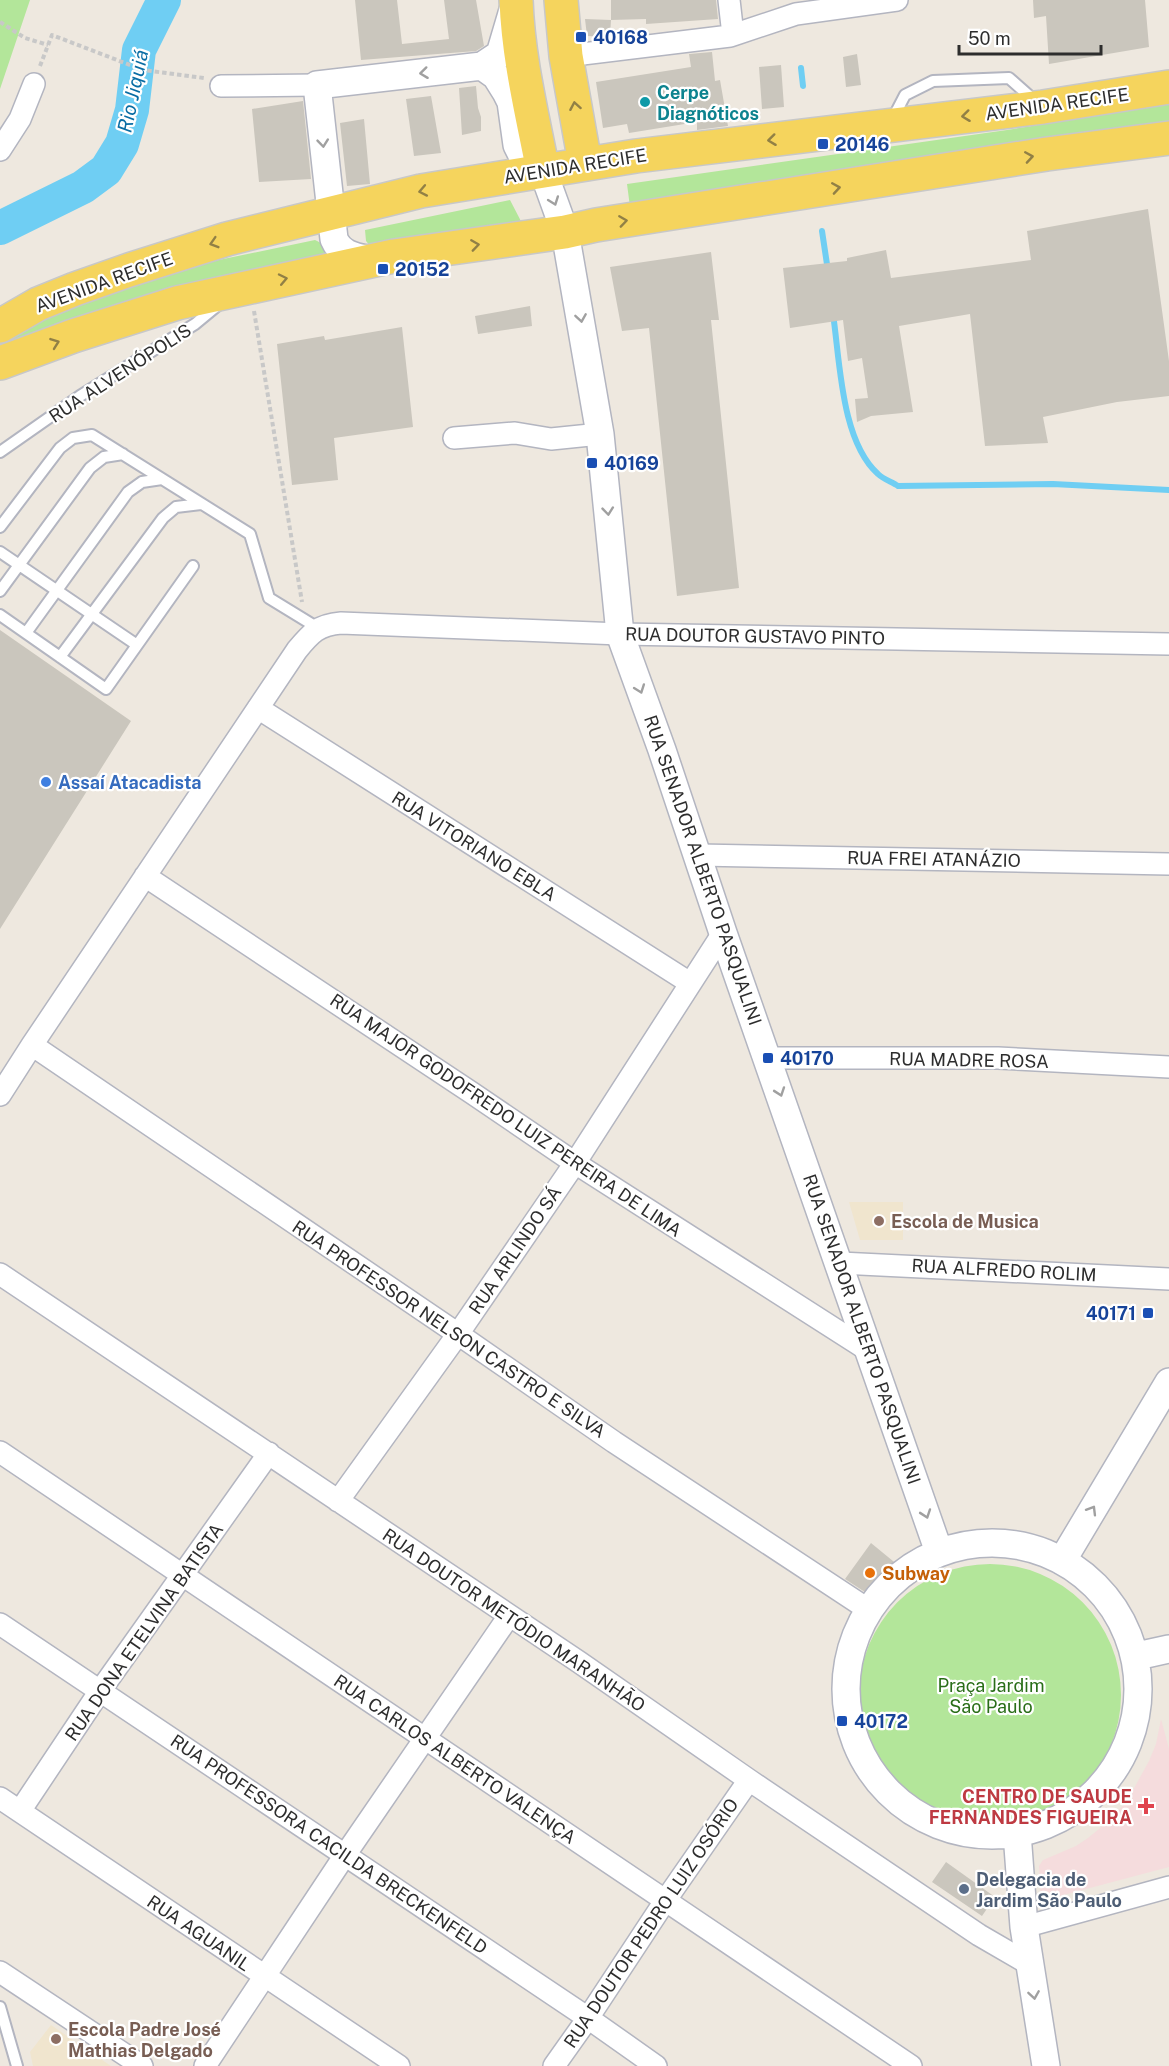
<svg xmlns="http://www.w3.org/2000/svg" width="1169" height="2066" viewBox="0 0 1169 2066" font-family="'Public Sans',sans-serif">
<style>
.education{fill:#f0e5ce}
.medical{fill:#f5dcdd}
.green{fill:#b3e69a}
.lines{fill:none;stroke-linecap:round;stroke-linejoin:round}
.stream{stroke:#6fcef3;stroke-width:6}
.river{stroke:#6fcef3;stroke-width:34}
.building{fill:#cac6bd}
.service-casing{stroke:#b3b5c0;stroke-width:14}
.minor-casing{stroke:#b3b5c0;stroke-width:24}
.tertiary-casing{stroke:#b3b5c0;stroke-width:30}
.primary-casing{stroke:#c8c8c8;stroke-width:36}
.path{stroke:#c8c8c8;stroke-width:4;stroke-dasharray:4.5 3;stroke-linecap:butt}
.service{stroke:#fff;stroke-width:10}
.minor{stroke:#fff;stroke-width:21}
.tertiary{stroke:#fff;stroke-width:27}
.primary{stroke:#f5d45d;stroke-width:33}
.oneway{stroke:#a0a0a0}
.oneway2{stroke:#918045}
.transit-dot{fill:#1a4fb4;stroke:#fff;stroke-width:2}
.culture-dot{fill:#0f9aa8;stroke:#fff;stroke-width:2}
.shop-dot{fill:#3f7fe0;stroke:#fff;stroke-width:2}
.education-dot{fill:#8d6e63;stroke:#fff;stroke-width:2}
.food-dot{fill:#e8710a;stroke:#fff;stroke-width:2}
.health-dot{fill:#e0444e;stroke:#fff;stroke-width:2}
.service-dot{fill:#5c6f8a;stroke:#fff;stroke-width:2}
.labels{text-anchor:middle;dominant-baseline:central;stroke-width:4.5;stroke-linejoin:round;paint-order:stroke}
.transit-label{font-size:18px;font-weight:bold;fill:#164399;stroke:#fff;text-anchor:start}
.culture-label{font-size:18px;font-weight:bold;fill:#0d838f;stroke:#fff;text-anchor:start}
.street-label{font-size:18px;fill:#2d2d2d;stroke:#fff}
.shop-label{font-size:18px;font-weight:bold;fill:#366cbe;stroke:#fff;text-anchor:start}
.education-label{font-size:18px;font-weight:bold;fill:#785e54;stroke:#fff;text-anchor:start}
.food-label{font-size:18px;font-weight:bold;fill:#c56008;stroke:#fff;text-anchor:start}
.park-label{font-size:18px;fill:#296e18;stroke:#fff}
.health-label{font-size:18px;font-weight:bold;fill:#be3a42;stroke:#fff;text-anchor:end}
.service-label{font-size:18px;font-weight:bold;fill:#4e5e75;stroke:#fff;text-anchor:start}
.water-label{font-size:20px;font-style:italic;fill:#096da4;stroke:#fff}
</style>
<rect width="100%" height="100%" fill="#eee8df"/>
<path class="education" d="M849,1202H903V1240H860Z
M51,2025L111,2066H33L30,2052Z"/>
<path class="medical" d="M1161,1719L1169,1749V1867L1041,1901L1039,1866L1043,1860L1076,1846L1088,1838L1110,1820L1127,1801L1149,1761L1156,1744Z"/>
<path class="green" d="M0,0H30L0,89Z
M1169,104V127L630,207L627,184L1007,130Z
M510,200L524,227L372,248L366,241L365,230Z
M315,240C324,244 326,247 326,256L0,352V333L30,317L204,263Z
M859 1695a131 131 0 1 1 262 0a131 131 0 1 1-262 0Z"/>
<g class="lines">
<path class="stream" d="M801,68L803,86
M822,231L828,271
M833,314C840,361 841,441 878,474C883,479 892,482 898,486L1053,484L1169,490"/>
<path class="river" d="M0,228L83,187L106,170L122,144L132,110L139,50L164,0"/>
</g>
<path class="building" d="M355,0H397L402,44L449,39L444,0H476L484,46L476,51L361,60Z
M611,0H716L718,19L646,24V19L611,20Z
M1033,0H1145L1149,47L1049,64L1046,16L1034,18Z
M585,19L611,20L610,37L587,36Z
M712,52L715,81L720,80L728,126L697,130V122L629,133L627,124L603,128L596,82L691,67L689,54Z
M857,54L861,85L846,87L843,57Z
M781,65L784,107L762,109L759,67Z
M476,86L478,108L481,117V131L462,135L459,88Z
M431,96L441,153L414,156L406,99Z
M303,101L311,179L259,182L252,109Z
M364,119L370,184L347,186L340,123Z
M1148,209L1169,361V396L1117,402L1043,417L1048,443L985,446L970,314L899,326L913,412L871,416L857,422L855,399L868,398L862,358L848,361L843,320L790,328L783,268L847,261V258L886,250L891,278L1031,260L1027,231Z
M711,252L719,320H711L739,588L677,596L649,328L622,331L610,267Z
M530,306L532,326L478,334L475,316Z
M402,327L413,427L334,438L338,480L292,485L277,344L324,336L325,340Z
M0,630L131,721L0,929Z
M871,1543L899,1566L868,1594L845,1579Z
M946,1862L995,1897L982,1916L932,1882Z"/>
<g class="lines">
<defs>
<path id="service" d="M892,120L905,95L933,81L1009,78L1035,101
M0,452L80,396L195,324L218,305
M0,527L60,448L73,438L92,435L250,534L269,598L318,628
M0,552L137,645
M0,591L90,468L104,457L123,454
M0,615L106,689L193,566
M26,633L128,492L142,482L162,479
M60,657L163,518L176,507L201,504
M0,2007L17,2066"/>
<path id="minor" d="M729,0L733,35
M566,56L730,36L796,14L897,0
M221,86L317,85
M0,150L20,119L34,84
M454,438L515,433L551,439L600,434
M258,708L690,983
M698,855L1169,864
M145,876L472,1093L575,1163L869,1351
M32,1045L458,1334L614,1442L869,1610
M768,1058H998L1169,1067
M0,1095L32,1045L297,650C311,633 318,625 341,623L620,634L1169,644
M840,1263L1169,1279
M0,1274L579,1662L749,1780L979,1935L1029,1964
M0,1452L911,2066
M338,1501L458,1334L575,1163L723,933
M0,1624L588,2018L656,2066
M0,1798L399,2066
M20,1811L100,1691L269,1453
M1024,1927L1169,1887
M0,1972L142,2066
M205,2066L345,1855L509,1616
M554,2066L588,2018L665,1901L749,1780"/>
<path id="tertiary" d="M482,66L496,76L506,92L511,102L517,145L522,155L530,162L543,171L565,232L600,434L620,634L662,750L723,933L939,1552
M374,261C358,257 341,256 334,239L317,85L482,66L500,54L513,10
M846 1689a146 146 0 1 1 292 0a146 146 0 1 1-292 0Z
M1062,1561L1169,1382
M1137,1656L1169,1649
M1017,1833L1024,1927L1046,2066"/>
<path id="primary" d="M516,0C518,58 532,114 543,171
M561,0L566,56L585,163
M0,326L38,304L75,289L129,270L227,239L421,191L636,156L1043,107L1169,87
M0,363L73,336L177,303L394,256L565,232L596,225L1047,154L1169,138"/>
</defs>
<use href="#service" class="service-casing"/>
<use href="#minor" class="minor-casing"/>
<use href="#tertiary" class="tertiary-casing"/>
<use href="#primary" class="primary-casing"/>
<path class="path" d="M0,22L25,38L48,45
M40,66L52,35L143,70L204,78
M254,311L302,602"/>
<use href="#service" class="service"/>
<use href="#minor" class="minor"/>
<use href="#tertiary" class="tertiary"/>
<use href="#primary" class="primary"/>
</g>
<defs><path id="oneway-chevron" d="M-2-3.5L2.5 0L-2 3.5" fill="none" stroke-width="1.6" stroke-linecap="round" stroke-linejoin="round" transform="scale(1.5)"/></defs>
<g class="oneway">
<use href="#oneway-chevron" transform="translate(424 73) rotate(173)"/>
<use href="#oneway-chevron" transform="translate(323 143) rotate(84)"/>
<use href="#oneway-chevron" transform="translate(554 201) rotate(70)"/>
<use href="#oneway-chevron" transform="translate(581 318) rotate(81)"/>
<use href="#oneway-chevron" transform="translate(608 511) rotate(84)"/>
<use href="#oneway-chevron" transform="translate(640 689) rotate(70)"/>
<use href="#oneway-chevron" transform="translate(780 1092) rotate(71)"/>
<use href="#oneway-chevron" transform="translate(1092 1510) rotate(-59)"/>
<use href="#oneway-chevron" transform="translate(926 1514) rotate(71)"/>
<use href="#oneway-chevron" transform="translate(1034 1995) rotate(81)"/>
</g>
<g class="oneway2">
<use href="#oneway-chevron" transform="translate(575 106) rotate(-100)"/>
<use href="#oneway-chevron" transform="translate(966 116) rotate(173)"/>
<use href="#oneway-chevron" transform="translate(772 140) rotate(173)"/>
<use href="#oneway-chevron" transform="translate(1029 157) rotate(-9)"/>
<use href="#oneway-chevron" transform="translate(836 188) rotate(-9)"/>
<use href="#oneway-chevron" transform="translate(423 191) rotate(169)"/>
<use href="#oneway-chevron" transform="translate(623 221) rotate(-8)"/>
<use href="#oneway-chevron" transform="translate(214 243) rotate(163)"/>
<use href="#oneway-chevron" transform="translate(475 245) rotate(-8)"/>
<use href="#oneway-chevron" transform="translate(283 279) rotate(-12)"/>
<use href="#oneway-chevron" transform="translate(55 343) rotate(-20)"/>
</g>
<g class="transit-dot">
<rect x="575" y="31" width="12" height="12" rx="3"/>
<rect x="817" y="138" width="12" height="12" rx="3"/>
<rect x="377" y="263" width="12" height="12" rx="3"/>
<rect x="586" y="457" width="12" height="12" rx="3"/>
<rect x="762" y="1052" width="12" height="12" rx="3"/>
<rect x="1142" y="1307" width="12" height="12" rx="3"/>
<rect x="836" y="1715" width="12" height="12" rx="3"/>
</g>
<circle class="culture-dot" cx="645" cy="102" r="6"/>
<circle class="shop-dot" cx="46" cy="782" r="6"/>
<g class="education-dot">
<circle cx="879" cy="1221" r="6"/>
<circle cx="56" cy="2039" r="6"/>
</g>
<circle class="food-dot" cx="870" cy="1573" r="6"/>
<path class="health-dot" d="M1143 1797h6v6h6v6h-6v6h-6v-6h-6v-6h6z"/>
<circle class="service-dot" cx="964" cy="1889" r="6"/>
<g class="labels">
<g class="transit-label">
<text x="593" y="37">40168</text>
<text x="835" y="144">20146</text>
<text x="395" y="269">20152</text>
<text x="604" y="463">40169</text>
<text x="780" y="1058">40170</text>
<text x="1136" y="1313" text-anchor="end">40171</text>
<text x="854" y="1721">40172</text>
</g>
<g class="culture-label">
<text x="657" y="92">Cerpe<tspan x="657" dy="21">Diagnóticos</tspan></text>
</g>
<g class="street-label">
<text transform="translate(1057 104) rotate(-8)">AVENIDA RECIFE</text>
<text transform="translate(575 166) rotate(-9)">AVENIDA RECIFE</text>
<text transform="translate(104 282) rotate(-20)">AVENIDA RECIFE</text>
<text transform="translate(120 373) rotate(-33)">RUA ALVENÓPOLIS</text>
<text transform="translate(755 636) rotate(1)">RUA DOUTOR GUSTAVO PINTO</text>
<text transform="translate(474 846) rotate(32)">RUA VITORIANO EBLA</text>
<text transform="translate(934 859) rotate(1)">RUA FREI ATANÁZIO</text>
<text transform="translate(703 870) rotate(71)">RUA SENADOR ALBERTO PASQUALINI</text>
<text transform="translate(969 1060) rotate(1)">RUA MADRE ROSA</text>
<text transform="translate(506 1115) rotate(34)">RUA MAJOR GODOFREDO LUIZ PEREIRA DE LIMA</text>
<text transform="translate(515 1250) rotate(-56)">RUA ARLINDO SÁ</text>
<text transform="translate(1004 1270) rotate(3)">RUA ALFREDO ROLIM</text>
<text transform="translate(449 1329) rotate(34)">RUA PROFESSOR NELSON CASTRO E SILVA</text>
<text transform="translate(862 1329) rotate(71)">RUA SENADOR ALBERTO PASQUALINI</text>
<text transform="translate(514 1620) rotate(34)">RUA DOUTOR METÓDIO MARANHÃO</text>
<text transform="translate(144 1632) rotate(-55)">RUA DONA ETELVINA BATISTA</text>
<text transform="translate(455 1759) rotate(34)">RUA CARLOS ALBERTO VALENÇA</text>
<text transform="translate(329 1844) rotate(34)">RUA PROFESSORA CACILDA BRECKENFELD</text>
<text transform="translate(651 1923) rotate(-56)">RUA DOUTOR PEDRO LUIZ OSÓRIO</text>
<text transform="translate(199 1933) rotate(34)">RUA AGUANIL</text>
</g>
<g class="shop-label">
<text x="58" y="782">Assaí Atacadista</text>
</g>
<g class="education-label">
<text x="891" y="1221">Escola de Musica</text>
<text x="68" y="2029">Escola Padre José<tspan x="68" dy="21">Mathias Delgado</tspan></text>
</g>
<g class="food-label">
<text x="882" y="1573">Subway</text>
</g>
<g class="park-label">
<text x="991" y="1685">Praça Jardim<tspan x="991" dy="21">São Paulo</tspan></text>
</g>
<g class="health-label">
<text x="1132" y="1796">CENTRO DE SAUDE<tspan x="1132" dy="21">FERNANDES FIGUEIRA</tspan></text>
</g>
<g class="service-label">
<text x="976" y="1879">Delegacia de<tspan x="976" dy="21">Jardim São Paulo</tspan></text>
</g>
<g class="water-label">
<text transform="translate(133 91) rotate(-78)">Rio Jiquiá</text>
</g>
</g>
<path d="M959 45v9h142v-9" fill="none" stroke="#2d2d2d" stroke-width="3"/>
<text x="968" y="45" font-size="18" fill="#2d2d2d" stroke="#ffffff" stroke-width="4.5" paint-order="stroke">50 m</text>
</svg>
